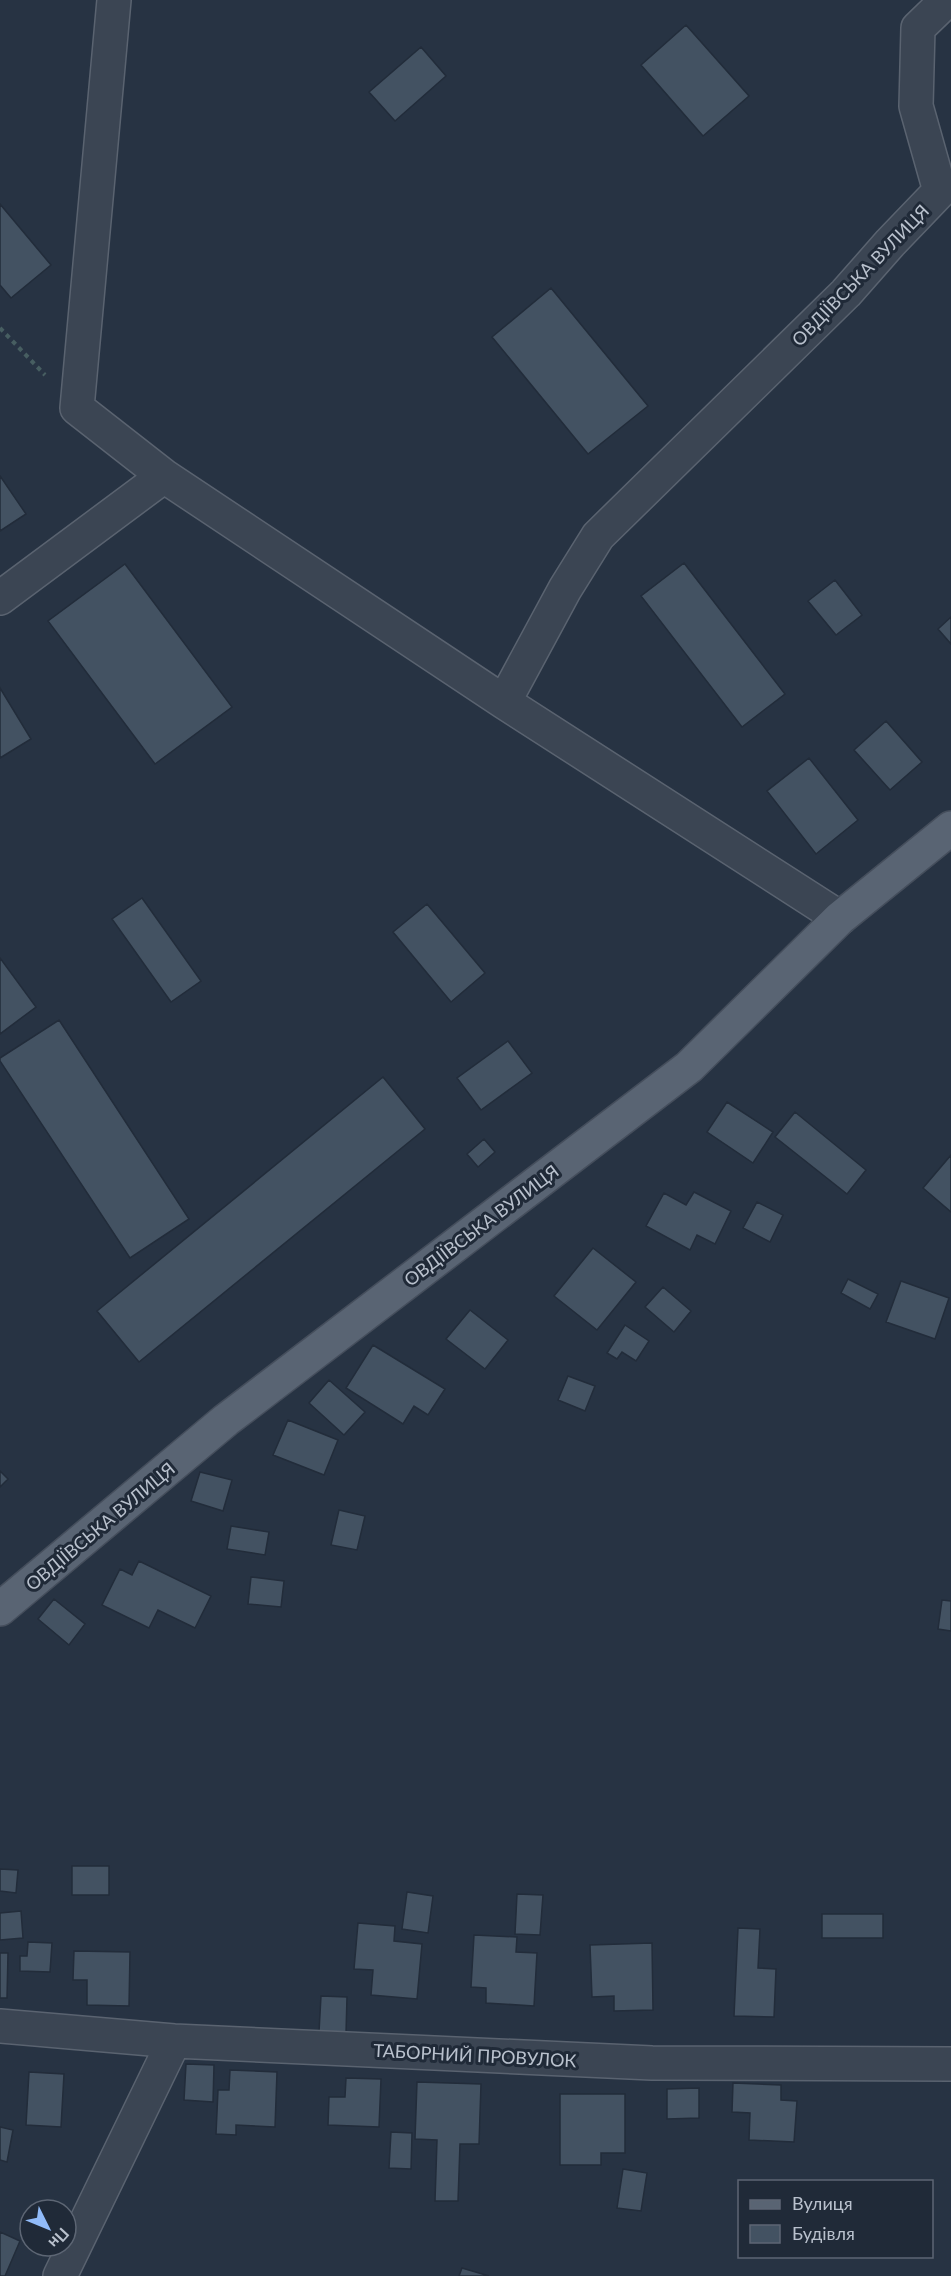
<svg xmlns="http://www.w3.org/2000/svg" width="951" height="2276" viewBox="0 0 951 2276" font-family="Lato,sans-serif">
<style>
.building{fill:#435262;stroke:#222c3a;stroke-width:1.5}
.lines{fill:none;stroke-linecap:round;stroke-linejoin:round}
.minor-casing{stroke:#5a6370;stroke-width:36}
.major-casing{stroke:#454e5c;stroke-width:36}
.path{stroke:#475e61;stroke-width:4;stroke-dasharray:4.5 4.5;stroke-linecap:butt}
.minor{stroke:#3b4553;stroke-width:33}
.major{stroke:#596473;stroke-width:33}
.labels{text-anchor:middle;dominant-baseline:central;stroke-width:6;stroke-linejoin:round;paint-order:stroke}
.street-label{font-size:18px;fill:#b9c1cd;stroke:#202a38}
</style>
<rect width="100%" height="100%" fill="#273343"/>
<path class="building" d="M686,25L749,96L703,136L641,65Z
M421,47L446,76L395,121L369,92Z
M0,204L51,265L11,298L0,285Z
M551,288L648,406L588,454L492,337Z
M0,476L26,514L0,531Z
M684,563L785,694L742,727L641,596Z
M125,564L232,707L155,764L48,621Z
M835,580L862,615L836,635L808,601Z
M951,617V644L938,629Z
M0,688L31,739L0,758Z
M886,721L922,762L890,790L854,750Z
M809,758L858,820L816,854L767,791Z
M142,898L201,981L171,1002L112,919Z
M427,904L485,973L451,1002L393,932Z
M0,958L36,1007L0,1034Z
M59,1020L189,1219L130,1258L0,1061V1058Z
M508,1041L532,1073L481,1110L457,1078Z
M383,1077L425,1129L139,1362L97,1311Z
M727,1102L773,1132L753,1163L707,1132Z
M795,1112L866,1170L847,1194L775,1137Z
M484,1139L495,1152L478,1167L467,1154Z
M951,1155V1212L923,1188Z
M694,1192L731,1211L715,1244L697,1235L690,1250L646,1226L664,1193L686,1205Z
M757,1202L783,1215L770,1242L743,1228Z
M593,1248L636,1282L597,1330L554,1296Z
M848,1279L878,1294L870,1309L841,1293Z
M901,1281L949,1298L935,1339L886,1322Z
M663,1287L691,1311L674,1332L645,1307Z
M470,1310L508,1340L485,1369L446,1339Z
M625,1325L649,1341L636,1361L622,1352L617,1359L607,1353Z
M373,1345L445,1389L428,1415L414,1406L403,1424L346,1388Z
M568,1376L595,1386L585,1411L558,1400Z
M329,1380L365,1412L344,1435L309,1403Z
M288,1420L338,1440L324,1475L273,1455Z
M0,1471L8,1479L0,1487Z
M200,1472L232,1480L223,1511L191,1501Z
M339,1510L365,1516L357,1550L331,1545Z
M231,1526L269,1532L265,1555L227,1549Z
M139,1561L211,1596L195,1628L158,1610L149,1628L102,1605L120,1569L132,1575Z
M251,1577L284,1581L281,1607L248,1604Z
M54,1599L85,1624L69,1645L38,1619Z
M942,1600L951,1601V1631L938,1629Z
M72,1866H109V1895H72Z
M0,1869L18,1870L16,1893L0,1891Z
M407,1892L433,1896L428,1933L402,1929Z
M517,1894L543,1895L540,1935L515,1934Z
M21,1911L23,1938L0,1940V1913Z
M822,1914H883V1938H822Z
M358,1923L395,1926L394,1941L422,1944L417,1999L371,1995L373,1970L354,1969Z
M738,1928L760,1929L758,1968L776,1969L774,2017L734,2016Z
M474,1935L517,1937L516,1952L537,1953L534,2006L486,2003V1988L471,1987Z
M28,1942L52,1943L50,1972L20,1971V1956H27Z
M652,1943L653,2010L614,2011V1996L592,1997L590,1945Z
M74,1951L130,1952L129,2006L87,2005V1980H73Z
M0,1953H8L7,1998H0Z
M321,1996L347,1997L346,2033L319,2032Z
M186,2064L214,2065L213,2102L184,2100Z
M230,2070L277,2072L275,2127L236,2125V2135L216,2134L218,2090H229Z
M29,2072L64,2074L61,2127L26,2125Z
M346,2078L381,2079L379,2127L328,2125L329,2097H345Z
M417,2082L481,2084L479,2144H460L458,2201H435L437,2140L415,2139Z
M733,2083L781,2085V2100L797,2101L794,2142L749,2140L750,2113L732,2112Z
M699,2088V2118L667,2119V2089Z
M560,2094H625V2153H601V2165H560Z
M0,2127L13,2130L7,2162L0,2160Z
M391,2132L412,2133L411,2169L389,2168Z
M623,2169L647,2173L641,2211L617,2208Z
M0,2232L20,2241L5,2276H0Z
M462,2268L489,2276H459Z"/>
<g class="lines">
<defs>
<path id="minor" d="M114,0L77,408L164,476L504,702L840,918
M0,598L164,476
M504,702L565,589L598,536L846,293L890,243L940,191L916,106L918,28L947,0
M0,2026L174,2041L652,2063L951,2064
M60,2276L174,2041"/>
<path id="major" d="M0,1609L226,1420L689,1067L840,918L951,828"/>
</defs>
<use href="#minor" class="minor-casing"/>
<use href="#major" class="major-casing"/>
<path class="path" d="M0,328L45,375"/>
<use href="#minor" class="minor"/>
<use href="#major" class="major"/>
</g>
<g class="labels">
<g class="street-label">
<text transform="translate(860 275) rotate(-46)">ОВДІЇВСЬКА ВУЛИЦЯ</text>
<text transform="translate(481 1225) rotate(-37)">ОВДІЇВСЬКА ВУЛИЦЯ</text>
<text transform="translate(100 1526) rotate(-40)">ОВДІЇВСЬКА ВУЛИЦЯ</text>
<text transform="translate(475 2055) rotate(3)">ТАБОРНИЙ ПРОВУЛОК</text>
</g>
</g>
<rect x="738" y="2180" width="195" height="78" fill="#202a38" stroke="#5d6674" stroke-width="1.5"/>
<rect x="750" y="2200" width="30" height="9" fill="#596473" stroke="#5d6674" stroke-width="1.5"/>
<text x="792" y="2210" font-size="18" fill="#b9c1cd">Вулиця</text>
<rect x="750" y="2225" width="30" height="18" fill="#435262" stroke="#5d6674" stroke-width="1.5"/>
<text x="792" y="2240" font-size="18" fill="#b9c1cd">Будівля</text>
<g transform="translate(48 2228) rotate(133)"><circle r="28" fill="#202a38" stroke="#5d6674" stroke-width="1.5"/>
<path d="M0-4.5L10 22L0 15L-10 22Z" fill="#91bbf9"/>
<text y="-9" font-size="16" font-weight="bold" text-anchor="middle" fill="#b9c1cd">Пн</text>
</g>
</svg>
